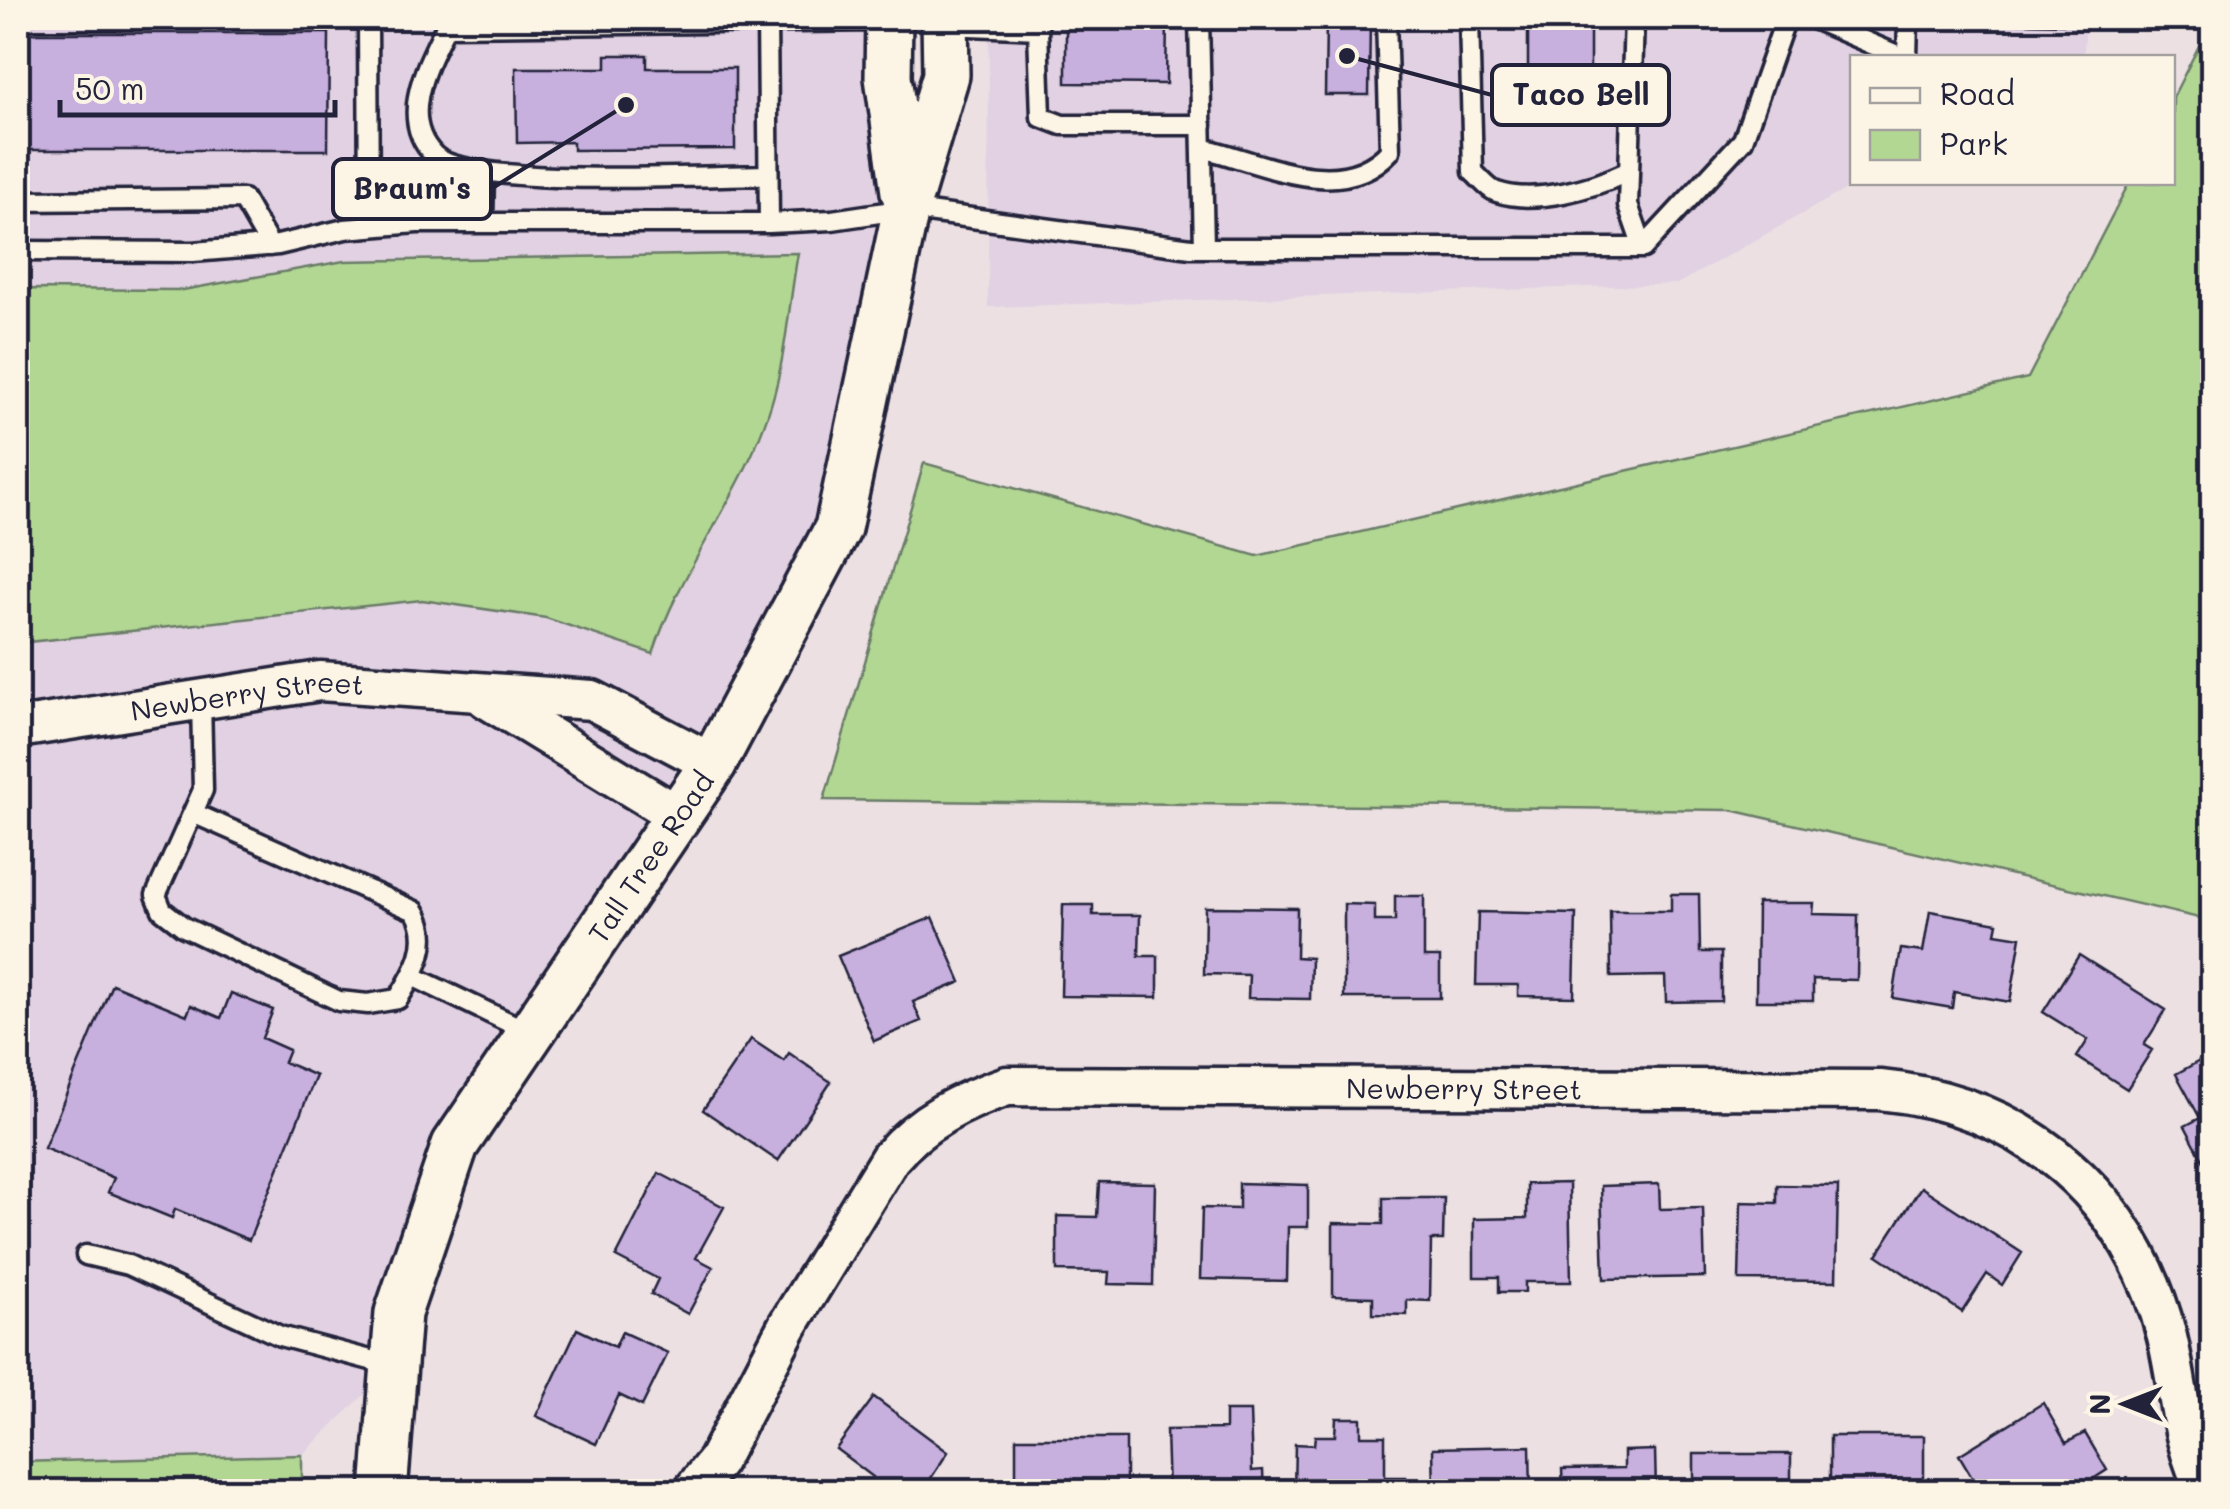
<svg xmlns="http://www.w3.org/2000/svg" width="2230" height="1509" viewBox="0 0 2230 1509" font-family="Mali,sans-serif">
<style>
.built{fill:#e1d1e2}
.green{fill:#b2d793;stroke:#6a7c67;stroke-width:2.5}
.building{fill:#c7afde;stroke:#22223b;stroke-width:2.5}
.lines{fill:none;stroke-linecap:round;stroke-linejoin:round}
.service-casing{stroke:#22223b;stroke-width:25}
.minor-casing{stroke:#22223b;stroke-width:45}
.tertiary-casing{stroke:#22223b;stroke-width:52}
.service{stroke:#fcf5e5;stroke-width:18}
.minor{stroke:#fcf5e5;stroke-width:38}
.tertiary{stroke:#fcf5e5;stroke-width:45}
.labels{text-anchor:middle;dominant-baseline:central;stroke-width:8;stroke-linejoin:round;paint-order:stroke}
.street-label{font-size:28px;fill:#22223b;stroke:#fcf5e5}
.leader{fill:none;stroke:#22223b;stroke-width:4}
.callout-dot{fill:#22223b;stroke:#fcf5e5;stroke-width:4}
.callout{fill:#fcf5e5;stroke:#22223b;stroke-width:4}
.callout-label{font-size:30px;text-anchor:middle;font-weight:bold;fill:#22223b}
</style>
<rect width="100%" height="100%" fill="#ece0e3"/>
<filter id="ink" filterUnits="userSpaceOnUse"><feTurbulence type="fractalNoise" baseFrequency=".01" numOctaves="2"/><feDisplacementMap in="SourceGraphic" scale="20" xChannelSelector="R" yChannelSelector="G"/><feConvolveMatrix kernelMatrix="1 2 1 2 8 2 1 2 1" color-interpolation-filters="sRGB"/></filter>
<g filter="url(#ink)">
<path class="built" d="M18,18H901L906,209L838,528L455,1145L394,1366L302,1455L18,1462Z
M989,18H2087L2083,57L1852,58V182L1857,183L1677,284L988,307Z"/>
<path class="green" d="M2212,20V921L1731,810L824,800L924,463L1257,556L2028,378L2129,183L2172,182L2173,97Z
M798,253C789,303 786,357 771,405C744,494 680,567 653,654L546,618L422,600L18,643V289L183,290L344,261Z
M302,1455V1491H18V1462Z"/>
<path class="building" d="M1066,18H1167L1166,84L1066,83Z
M1326,18H1370L1369,95H1325Z
M1528,18H1590V97H1528Z
M1976,18H2067V24L1976,22Z
M18,33H329L328,150H18Z
M606,55H647V68H735V149L573,150V142L517,143L516,68H606Z
M1671,894H1699L1700,952H1721V1001L1666,1002L1665,976L1611,977L1610,911H1671Z
M1395,896H1424V957H1440V998H1344V904L1375,905V921H1395Z
M1757,903H1814L1813,914L1858,915L1857,980L1813,979V1001H1756Z
M1063,905H1093V915H1140L1139,956H1158V997L1061,996Z
M1205,907L1297,908L1296,957L1311,958L1310,999L1248,998L1249,975L1204,974Z
M1930,911L1998,923L1996,933L2021,937L2010,1002L1954,992L1952,1008L1893,998L1901,949L1923,952Z
M1478,912L1576,914L1574,997L1518,996V985H1476Z
M933,917L961,982L913,1002L921,1021L874,1041L838,956Z
M2079,955L2166,1010L2144,1045L2152,1050L2127,1089L2077,1057L2088,1040L2043,1012Z
M112,984L187,1015L191,1005L221,1018L231,993L273,1010L262,1038L289,1050L284,1062L316,1076L249,1240L175,1209L172,1218L108,1192L114,1178L44,1148Z
M751,1039L784,1061L789,1053L831,1082L778,1161L703,1110Z
M2212,1054V1177L2185,1126L2200,1118L2176,1074Z
M659,1173L724,1207L696,1258L713,1267L688,1314L651,1294L658,1279L616,1257Z
M1099,1182L1155,1183L1153,1285L1108,1284L1109,1272L1057,1271V1216L1097,1217Z
M1239,1183L1308,1185V1227H1288L1287,1281L1200,1279L1202,1208L1239,1209Z
M1569,1183L1571,1282H1525V1292H1499V1277H1474V1219L1527,1218V1184Z
M1659,1184L1660,1209L1703,1208L1705,1277L1604,1279L1601,1186Z
M1777,1185L1838,1186L1836,1281L1739,1280L1741,1202L1777,1203Z
M1921,1187L2022,1253L2002,1285L1987,1274L1962,1312L1877,1255Z
M1383,1198H1444L1443,1240H1431L1430,1301L1407,1300V1315L1373,1314V1297L1333,1296V1223L1383,1224Z
M577,1329L615,1347L622,1332L668,1353L642,1406L619,1395L596,1444L536,1416Z
M874,1397L948,1452L922,1492H862L873,1477L836,1449Z
M2043,1403L2066,1443L2085,1433L2107,1470L2073,1492H2048L2040,1479L2020,1492H1981L1959,1455Z
M1225,1411H1250L1252,1471L1263,1470L1264,1492H1168L1166,1430L1225,1429Z
M1336,1418H1361V1436H1385V1477H1406V1492H1294L1295,1444L1314,1445L1315,1436H1335Z
M1830,1436H1924V1487H1941V1492H1830Z
M1016,1438H1126V1492H1016Z
M1530,1446L1531,1492H1434L1433,1448Z
M1655,1450L1656,1492H1563L1562,1469L1624,1468V1451Z
M1694,1454H1791V1492H1694Z"/>
<g class="lines">
<defs>
<path id="service" d="M368,18L369,227
M446,18V26L887,21
M767,18L769,223
M1199,18L1204,248
M1469,18L1473,172C1480,178 1489,190 1497,192C1535,205 1593,188 1627,172
M1634,18L1628,205L1643,248
M1811,18L1904,58
M946,25L1038,29L1039,18
M446,26C428,63 397,118 434,155C469,189 709,175 768,175
M1038,29L1041,117L1062,125H1202
M1907,58L1908,18
M1202,148C1263,162 1341,205 1390,151L1386,18
M18,201L243,199L270,246
M483,223L484,172
M18,251L193,252L278,245L345,229L417,223H769L832,220L906,209L1191,248H1643L1743,140L1786,18
M193,813L415,911C434,941 415,972 398,999L368,1004L339,1001L184,927L162,910L156,895L203,790L201,700
M412,976L529,1032
M86,1255L128,1265L280,1336L393,1366"/>
<g id="minor">
<path d="M486,698L677,815"/>
<path id="s1" d="M18,728L320,681L592,700L713,764"/>
<path id="s2" d="M692,1492L717,1461L788,1325L890,1158C921,1121 962,1101 1007,1086L1880,1090C2025,1104 2132,1196 2167,1337C2180,1391 2180,1442 2207,1492"/>
</g>
<g id="tertiary">
<path d="M889,18L888,77L904,192"/>
<path id="s3" d="M384,1492L398,1313L455,1145L713,764L838,528L906,209L946,75L945,18"/>
</g>
</defs>
<use href="#service" class="service-casing"/>
<use href="#minor" class="minor-casing"/>
<use href="#tertiary" class="tertiary-casing"/>
<use href="#service" class="service"/>
<use href="#minor" class="minor"/>
<use href="#tertiary" class="tertiary"/>
</g>
</g>
<g class="labels">
<g class="street-label">
<text stroke="none"><textPath href="#s1" startOffset="232">Newberry Street</textPath></text>
<text stroke="none"><textPath href="#s3" startOffset="705">Tall Tree Road</textPath></text>
<text stroke="none"><textPath href="#s2" startOffset="985">Newberry Street</textPath></text>
</g>
</g>
<path class="leader" d="M1347 56L1492 95M626 105L491 189"/>
<g class="callout-dot">
<circle cx="1347" cy="56" r="10"/>
<circle cx="626" cy="105" r="10"/>
</g>
<g class="callout">
<rect x="1492" y="65" width="177" height="60" rx="10"/>
<rect x="333" y="159" width="158" height="60" rx="10"/>
</g>
<g class="callout-label">
<text x="1581" y="105">Taco Bell</text>
<text x="412" y="199">Braum's</text>
</g>
<rect width="2230" height="1509" fill="none" stroke="#fcf5e5" stroke-width="60"/>
<rect x="30" y="30" width="2170" height="1449" fill="none" stroke="#22223b" stroke-width="4" filter="url(#ink)"/>
<rect x="1850" y="55" width="325" height="130" fill="#fcf5e5" stroke="#a5a1a1" stroke-width="2.5"/>
<rect x="1870" y="88" width="50" height="15" fill="#fcf5e5" stroke="#a5a1a1" stroke-width="2.5"/>
<text x="1940" y="105" font-size="30" fill="#22223b">Road</text>
<rect x="1870" y="130" width="50" height="30" fill="#b2d793" stroke="#a5a1a1" stroke-width="2.5"/>
<text x="1940" y="155" font-size="30" fill="#22223b">Park</text>
<g transform="translate(2125 1404) rotate(270)" stroke="#fcf5e5" stroke-width="8" paint-order="stroke">
<path d="M0-8L18 38L0 25L-18 38Z" fill="#22223b"/>
<text y="-15" font-size="28" font-weight="bold" text-anchor="middle" fill="#22223b">N</text>
</g>
<path d="M60 100v15h275v-15" fill="none" stroke="#22223b" stroke-width="5"/>
<text x="75" y="100" font-size="30" fill="#22223b" stroke="#fcf5e5" stroke-width="8" paint-order="stroke">50 m</text>
</svg>
